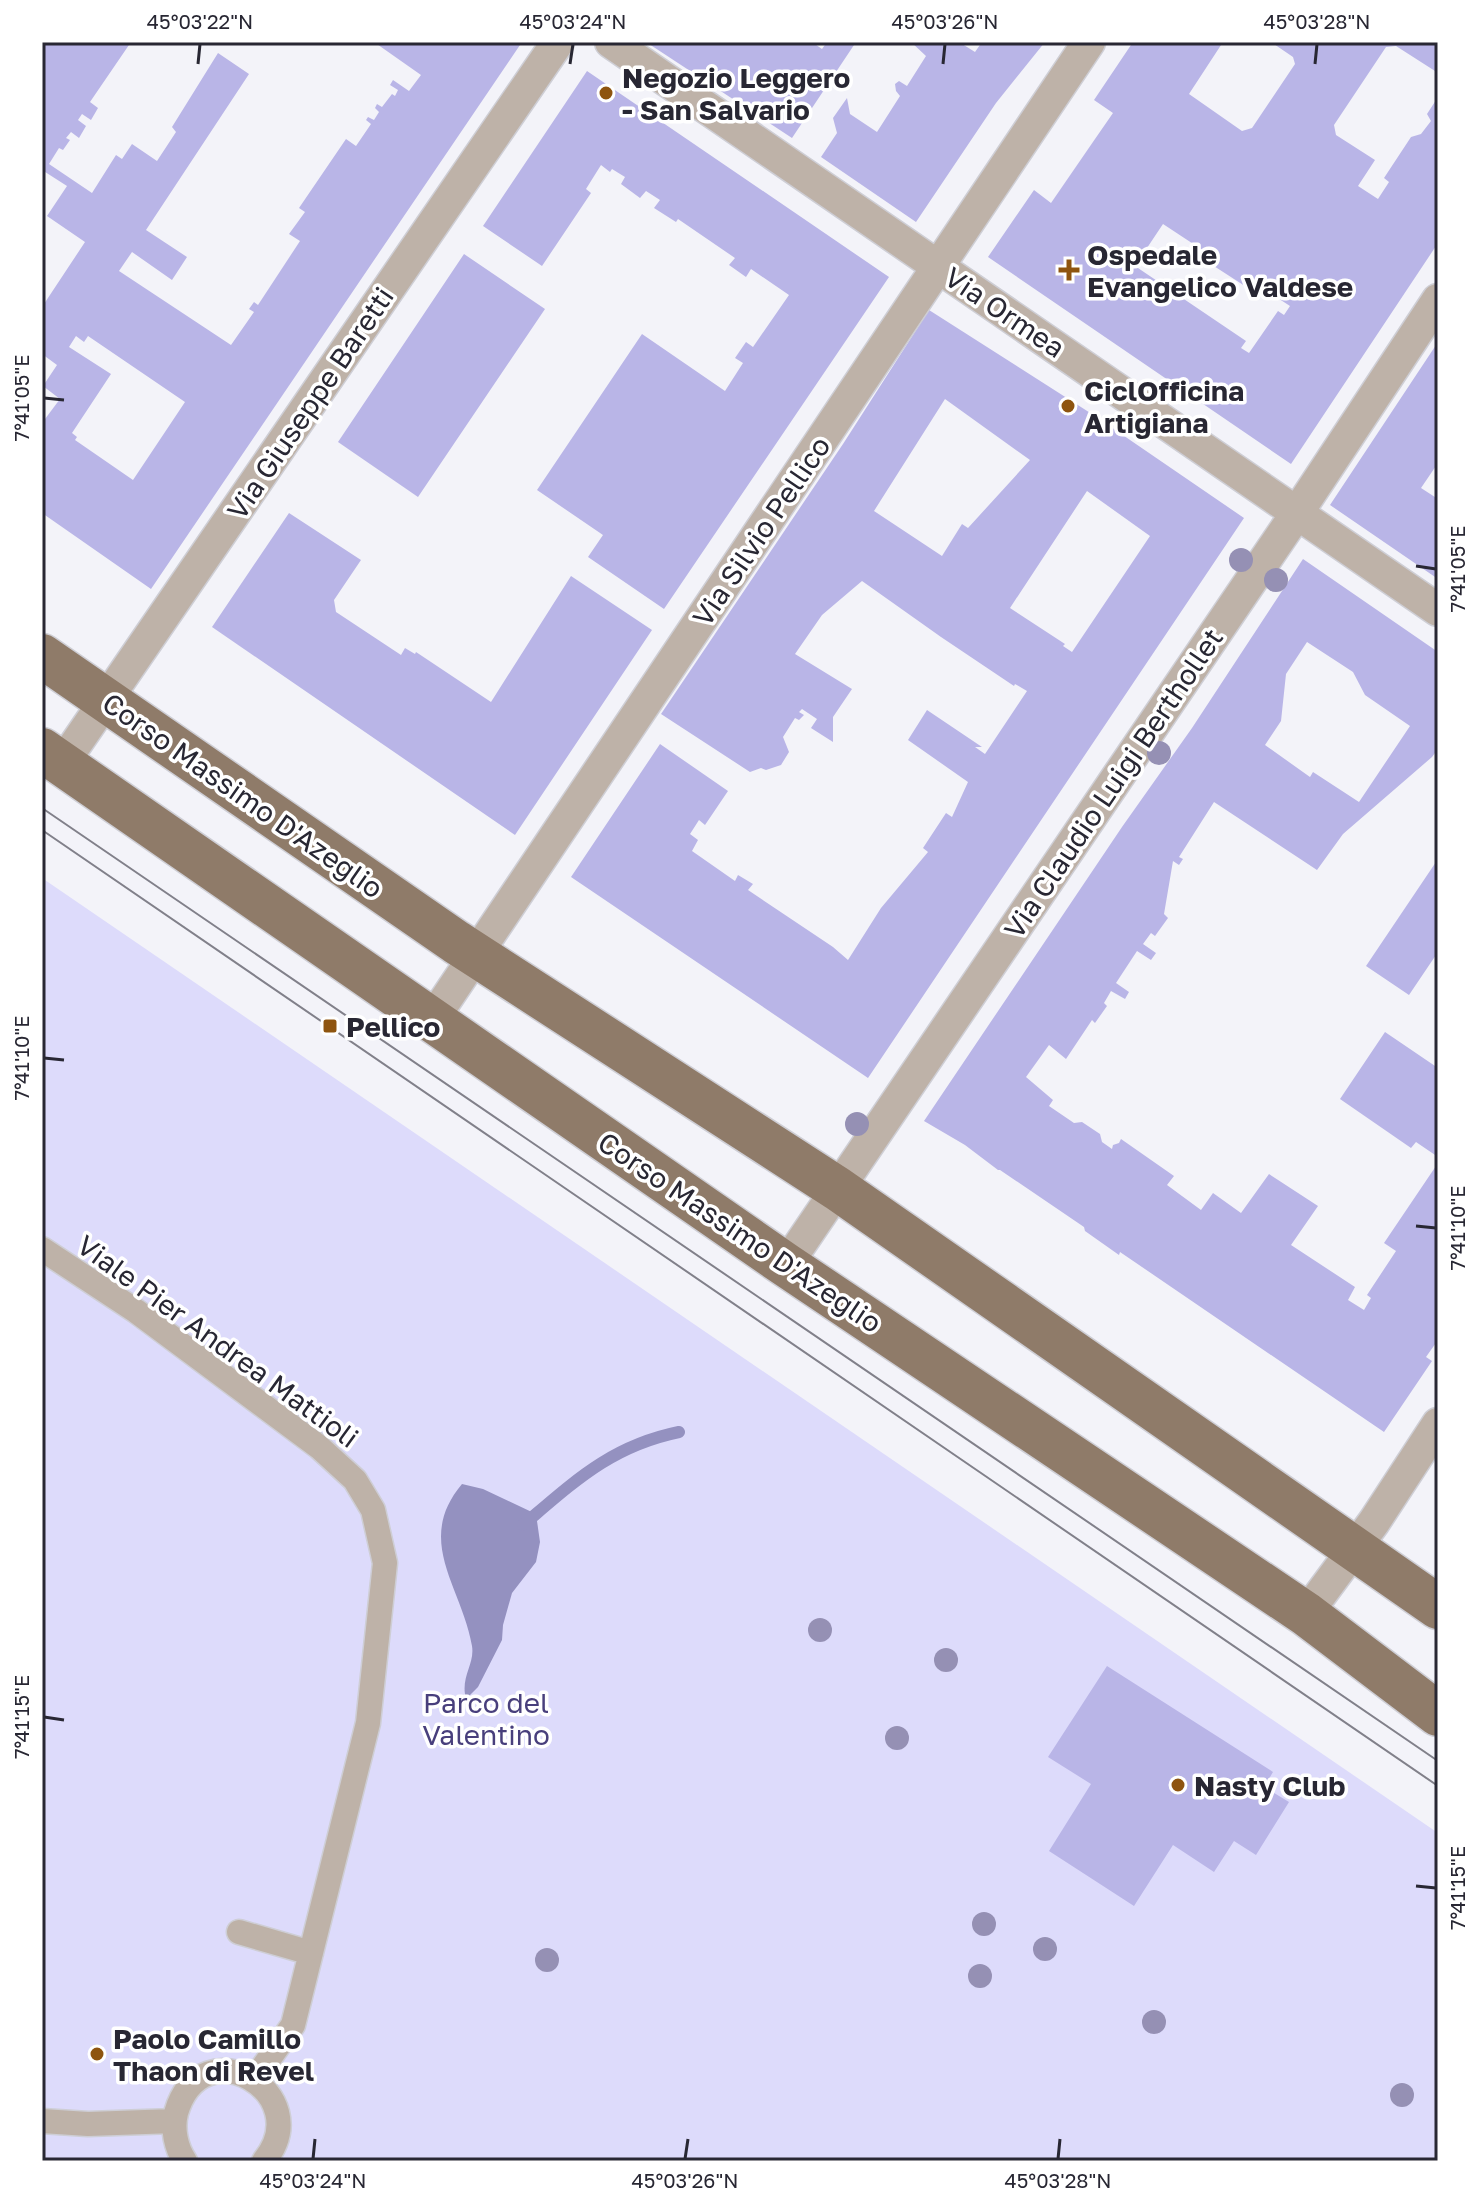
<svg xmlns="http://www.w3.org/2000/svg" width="1480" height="2203" viewBox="0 0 1480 2203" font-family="'Golos Text',sans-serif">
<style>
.green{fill:#dddbfb}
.water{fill:#9491c0}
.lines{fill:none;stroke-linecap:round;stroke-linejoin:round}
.stream{stroke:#9491c0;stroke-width:12}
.building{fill:#b9b5e7;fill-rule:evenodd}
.pedestrian-casing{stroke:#ceced5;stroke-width:27}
.minor-casing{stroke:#ceced5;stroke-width:35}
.primary-casing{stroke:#ceced5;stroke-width:47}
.pedestrian{stroke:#beb2a8;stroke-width:24}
.minor{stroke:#beb2a8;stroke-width:32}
.primary{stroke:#8f7b69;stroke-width:44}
.tram{stroke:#81808a;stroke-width:2}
.tree{fill:#9590b4}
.ticks{fill:none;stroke:#282733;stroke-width:3}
.poi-dot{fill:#8e540f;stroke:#fff;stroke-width:3}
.labels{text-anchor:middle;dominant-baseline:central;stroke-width:7;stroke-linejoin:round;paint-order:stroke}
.poi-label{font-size:28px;font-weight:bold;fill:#282733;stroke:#fff;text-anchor:start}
.street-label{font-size:28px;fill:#282733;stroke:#fff}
.park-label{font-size:28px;fill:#483f7c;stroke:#fff}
.neatline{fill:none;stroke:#282733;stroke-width:3}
.ticks-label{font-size:20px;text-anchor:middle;fill:#282733}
</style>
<rect width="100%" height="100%" fill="#f3f3f9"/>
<path class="green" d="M42,878L1438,1833V2161H42Z"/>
<path class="water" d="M462,1484L483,1489L536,1514L540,1542L536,1562L512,1593L503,1625L502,1640L478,1687L466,1699C460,1677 475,1664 472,1646C462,1587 414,1541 462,1484Z"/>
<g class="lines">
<path class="stream" d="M523,1525C575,1481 611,1446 679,1432"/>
</g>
<path class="building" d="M42,42H131L90,102L98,108L91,120L82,114L78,120L86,126L79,138L71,132L66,138L70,140L63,150L59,148L49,164L92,193L116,155L122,159L132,144L157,161L176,132L172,127L218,53L249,74L146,230L187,257L172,280L132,252L119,271L231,345L254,312L249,309L254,302L258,305L300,241L289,234L305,212L299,208L346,139L356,146L371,124L366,120L368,117L374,120L379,112L375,108L377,104L382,107L392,94L395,96L398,90L390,85L393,80L409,91L421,75L374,42H522L151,589L42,513V417L45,419L60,399L43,386L57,365L42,354V307L85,242L47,216L67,186L42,170ZM76,336L84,342L88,336L185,402L133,480L75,440L77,437L72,433L111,374L69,347Z
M646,42H812L822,49L827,42H856L792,138Z
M911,42H959L975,52L982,42H1045L996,103L916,222L821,157L837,133L833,118L847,98L850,114L877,132L900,96L896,91L895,84L899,81L907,86L926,56Z
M1133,42H1223L1189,94L1242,131L1252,128L1295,64L1293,57L1271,42H1438V66L1435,71L1396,46L1386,47L1334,125L1336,135L1375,160L1358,186L1378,199L1389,182L1384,178L1411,137L1421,134L1431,121L1427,114L1438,97V243L1291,464L988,257L1034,190L1051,203L1095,139L1113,113L1094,100ZM1163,224L1207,253L1203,259L1265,299L1270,293L1290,306L1284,315L1278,311L1249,353L1241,348L1246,341L1135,266Z
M587,71L889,277L664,609L588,557L603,535L537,490L642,334L725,391L743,363L735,358L746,342L753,347L789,295L751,269L746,277L729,265L735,258L678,219L676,222L654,208L660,200L646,191L640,198L621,184L625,177L612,169L610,172L601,165L586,189L591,193L542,266L483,226Z
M464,254L545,309L418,497L338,442Z
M929,310L1095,416L1244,518L868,1078L571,877L660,744L728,791L705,825L699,820L690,834L698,840L692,851L735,881L738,875L753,884L748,890L833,947L848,960L881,908L928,852L923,848L946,813L952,817L968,782L908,740L927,710L982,747H975L985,754L1027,691L1015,684L1014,686L941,637L862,581L822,615L795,654L852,689L833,717V742L811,728L817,719L802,709L799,712L804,715L799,720L795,718L783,737L789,752L781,765L766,770L761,768L750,772L661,714L843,444ZM945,399L1030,460L968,528L962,524L942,556L874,511ZM1087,491L1150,536L1072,652L1063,646L1065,644L1010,608Z
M1438,342V463L1421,488L1438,499V579L1330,505Z
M289,513L361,560L334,600L336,612L401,655L405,648L415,654L416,652L491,702L571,576L652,630L515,835L212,627Z
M1303,559L1438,652V749L1432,757L1343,834L1317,870L1214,802L1179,857L1183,859L1179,865L1173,861L1164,914L1168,918L1155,936L1151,933L1143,944L1156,953L1151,960L1137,951L1116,983L1129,992L1125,999L1111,991L1104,1003L1107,1006L1095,1023L1092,1020L1066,1059L1049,1045L1026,1077L1053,1100L1049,1106L1074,1123L1082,1122L1100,1134L1102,1142L1112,1149L1113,1145L1119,1143L1121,1139L1174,1176L1167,1185L1201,1210L1213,1193L1241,1213L1269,1174L1318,1206L1291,1245L1355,1287L1348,1300L1364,1310L1371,1298L1367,1295L1396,1251L1384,1243L1438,1163V1340L1426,1357L1432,1361L1384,1432L1120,1252L1119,1255L1085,1231L1084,1227L1000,1170H998L965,1145L924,1121L1122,827L1192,728ZM1307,642L1353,672L1365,695L1410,726L1359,802L1313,772L1310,777L1265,745L1281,721L1286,674Z
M1438,859V952L1409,995L1366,966Z
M1385,1032L1438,1068V1157L1416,1142L1411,1148L1340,1099Z
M1107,1666L1273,1772L1264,1787L1289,1802L1256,1855L1234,1841L1214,1872L1173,1845L1134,1906L1049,1851L1091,1784L1048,1757Z"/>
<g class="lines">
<defs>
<path id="pedestrian" d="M42,1249L136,1311L319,1447L355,1480L373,1510L385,1563L368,1723L293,2025L254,2080
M239,1932L311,1953
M42,2121L88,2124L174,2121
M185,2161C176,2148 172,2129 176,2113C202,2024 319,2094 264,2161"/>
<path id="minor" d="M611,42L1438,610
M62,764L558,42
M432,1020L1089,42
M786,1265L1297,513L1438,300
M1306,1614L1374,1522L1438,1424"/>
<path id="primary" d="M42,656L456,942L838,1189L1438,1607
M42,750L786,1265L1306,1614L1438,1714"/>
</defs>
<use href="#pedestrian" class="pedestrian-casing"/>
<use href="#minor" class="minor-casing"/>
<use href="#primary" class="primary-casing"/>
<use href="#pedestrian" class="pedestrian"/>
<use href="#minor" class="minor"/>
<use href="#primary" class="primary"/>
<path class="tram" d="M42,808L1438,1761
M42,830L1438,1786"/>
</g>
<g class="tree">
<circle cx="1241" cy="560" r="12"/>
<circle cx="1276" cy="580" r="12"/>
<circle cx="1159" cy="753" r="12"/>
<circle cx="857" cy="1124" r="12"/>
<circle cx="820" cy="1630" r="12"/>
<circle cx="946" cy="1660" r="12"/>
<circle cx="897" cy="1738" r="12"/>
<circle cx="984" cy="1924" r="12"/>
<circle cx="1045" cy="1949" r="12"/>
<circle cx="547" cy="1960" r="12"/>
<circle cx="980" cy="1976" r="12"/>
<circle cx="1154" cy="2022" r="12"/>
<circle cx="1402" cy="2095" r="12"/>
</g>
<path class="ticks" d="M198,64L200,44M570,64L573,44M943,64L945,44M1315,64L1317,44M44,398L64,400M1416,566L1436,569M44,1058L64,1060M1416,1226L1436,1228M44,1717L64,1720M1416,1886L1436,1888M313,2159L315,2139M685,2159L688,2139M1058,2159L1060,2139"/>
<g class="poi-dot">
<circle cx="606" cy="93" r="8"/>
<path d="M1065 258h8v8h8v8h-8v8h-8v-8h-8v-8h8z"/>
<circle cx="1068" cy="406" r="8"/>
<rect x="322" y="1018" width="16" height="16" rx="4"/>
<circle cx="1178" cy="1785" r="8"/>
<circle cx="97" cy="2054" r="8"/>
</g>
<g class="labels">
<g class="poi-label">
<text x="622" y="77">Negozio Leggero<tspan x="622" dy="32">- San Salvario</tspan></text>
<text x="1087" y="254">Ospedale<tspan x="1087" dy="32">Evangelico Valdese</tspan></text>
<text x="1084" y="390">CiclOfficina<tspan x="1084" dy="32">Artigiana</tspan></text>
<text x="346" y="1026">Pellico</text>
<text x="1194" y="1785">Nasty Club</text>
<text x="113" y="2038">Paolo Camillo<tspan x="113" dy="32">Thaon di Revel</tspan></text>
</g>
<g class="street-label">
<text transform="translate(1005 312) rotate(34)">Via Ormea</text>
<text transform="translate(310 403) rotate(-56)">Via Giuseppe Baretti</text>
<text transform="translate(761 531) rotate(-56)">Via Silvio Pellico</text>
<text transform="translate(1113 783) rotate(-56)">Via Claudio Luigi Berthollet</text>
<text transform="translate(243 795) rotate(35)">Corso Massimo D'Azeglio</text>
<text transform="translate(740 1232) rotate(34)">Corso Massimo D'Azeglio</text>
<text transform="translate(218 1341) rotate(36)">Viale Pier Andrea Mattioli</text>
</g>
<g class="park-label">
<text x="486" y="1702">Parco del<tspan x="486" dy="32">Valentino</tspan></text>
</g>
</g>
<rect width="1480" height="2203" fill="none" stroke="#ffffff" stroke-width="88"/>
<rect x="44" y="44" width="1392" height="2115" class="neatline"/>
<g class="ticks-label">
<text x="200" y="29">45°03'22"N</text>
<text x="573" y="29">45°03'24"N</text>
<text x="945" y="29">45°03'26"N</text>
<text x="1317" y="29">45°03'28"N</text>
<text transform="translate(22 398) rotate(-90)" y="7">7°41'05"E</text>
<text transform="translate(1458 569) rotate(-90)" y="7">7°41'05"E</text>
<text transform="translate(22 1058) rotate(-90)" y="7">7°41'10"E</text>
<text transform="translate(1458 1228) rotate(-90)" y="7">7°41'10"E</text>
<text transform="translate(22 1717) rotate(-90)" y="7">7°41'15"E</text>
<text transform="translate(1458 1888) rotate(-90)" y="7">7°41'15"E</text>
<text x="313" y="2188">45°03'24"N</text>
<text x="685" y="2188">45°03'26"N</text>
<text x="1058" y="2188">45°03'28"N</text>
</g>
</svg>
